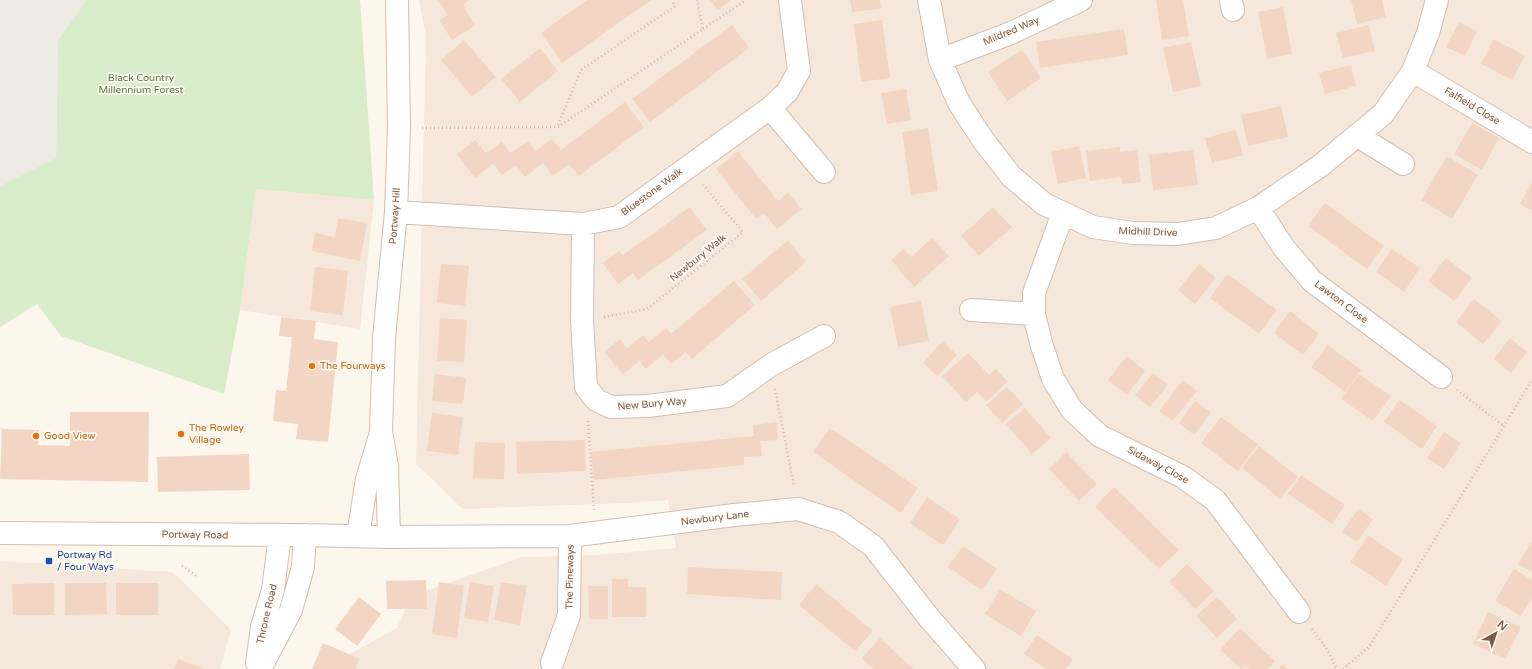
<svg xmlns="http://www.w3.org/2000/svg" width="1532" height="669" viewBox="0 0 1532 669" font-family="'Varela Round',sans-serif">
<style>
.residential{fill:#f5e8da}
.industrial{fill:#efe9e4}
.green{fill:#d8ecc9}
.building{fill:#f3d5c3}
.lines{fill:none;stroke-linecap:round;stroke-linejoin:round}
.minor-casing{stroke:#d1beb0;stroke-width:24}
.path{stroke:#d9b8a5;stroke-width:2.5;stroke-dasharray:1 3;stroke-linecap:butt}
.minor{stroke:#fff;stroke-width:22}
.food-dot{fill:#e8710a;stroke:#fffaf3;stroke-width:1.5}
.transit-dot{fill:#1a4fb4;stroke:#fffaf3;stroke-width:1.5}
.labels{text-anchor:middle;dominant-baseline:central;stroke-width:3.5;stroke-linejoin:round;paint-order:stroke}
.street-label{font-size:10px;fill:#7a5c4d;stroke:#fffaf3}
.park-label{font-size:10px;fill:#537a41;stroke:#fffaf3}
.food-label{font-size:10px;fill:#c56008;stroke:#fffaf3;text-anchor:start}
.transit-label{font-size:10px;fill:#164399;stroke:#fffaf3;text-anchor:start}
</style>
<rect width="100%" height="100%" fill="#fdf6ec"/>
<path class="residential" d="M419,0H1532V669H322L397,628L411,596L522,557L597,555L676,548L668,500L628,503L463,509L416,464L426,36Z
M256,189L374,200L360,329L240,310Z
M0,561L173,572L231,630L220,669H0Z"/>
<path class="industrial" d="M0,0H87L58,40L56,158L0,186Z"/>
<path class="green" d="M87,0H360L374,200L256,189L240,310L224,394L61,336L37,304L0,327V186L56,158L58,40Z"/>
<path class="building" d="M438,0H469L463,5L475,26L452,40L439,20L448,15Z
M587,0H651L562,63L541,33Z
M710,0H731L718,10Z
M850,0H880L881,9L852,12Z
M1156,0H1183L1189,36L1162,40Z
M1351,0H1382L1386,17L1357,24Z
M1283,7L1292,54L1267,59L1258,12Z
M882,20L890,78L861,82L854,24Z
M1459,22L1477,31L1465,56L1446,47Z
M732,25L749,48L650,122L632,99Z
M1369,25L1375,51L1343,58L1336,33Z
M1124,29L1128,55L1040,68L1036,42Z
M1494,39L1525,56L1512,80L1481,64Z
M464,40L496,77L472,97L441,60Z
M1191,42L1201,86L1173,92L1163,48Z
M540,48L558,71L520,102L501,79Z
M1022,50L1041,78L1007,101L988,72Z
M1351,65L1356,86L1325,94L1319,73Z
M906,89L911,120L887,124L881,93Z
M625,102L644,127L579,176L569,164L553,176L543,163L525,177L516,165L502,175L493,164L475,178L457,154L475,140L486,153L502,142L510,153L528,141L535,151L552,139L561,150Z
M1281,106L1288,137L1248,146L1241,115Z
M1472,123L1499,138L1482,170L1454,154Z
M928,128L938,191L911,195L902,132Z
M1236,130L1243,155L1212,163L1205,138Z
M1079,146L1086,178L1058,184L1051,152Z
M1120,147V152L1137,150L1141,182L1122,184L1121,177L1090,181L1086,151Z
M1193,150L1198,185L1153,190L1149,155Z
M738,151L778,201L788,192L802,209L777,229L764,213L756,219L716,169Z
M1447,156L1478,175L1452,219L1421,200Z
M1532,182V211L1520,204Z
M1325,203L1384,246L1367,269L1308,226Z
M690,207L707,230L638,280L633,273L618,284L603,263L619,251L623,255Z
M993,207L1012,227L979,256L961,236Z
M338,218L367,223L360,261L312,251L315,233L335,237Z
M932,238L949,256L914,287L891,260L903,249L911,257Z
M788,240L806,262L761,301L742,279Z
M1392,249L1420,268L1404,292L1376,272Z
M1446,258L1472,278L1454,301L1428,281Z
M441,264L469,266L465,306L437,303Z
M1199,264L1216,278L1195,304L1178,290Z
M315,267L348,271L343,315L310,311Z
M1227,274L1277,310L1259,334L1210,298Z
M734,281L755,305L692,359L686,352L671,364L663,354L646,369L639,361L623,374L604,352L620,339L627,348L643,335L649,342L666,328L671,334Z
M1474,299L1502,321L1483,344L1456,322Z
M921,301L929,341L898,347L890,307Z
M1290,311L1319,334L1303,355L1274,333Z
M281,317L316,321L314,339L338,342L328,442L296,439L298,424L273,421L276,390L286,391L292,337L279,336Z
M440,318L467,320L464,362L437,361Z
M1510,338L1527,352L1511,373L1494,359Z
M943,341L957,355L937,376L923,363Z
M1328,345L1361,370L1345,392L1311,367Z
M968,353L989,375L996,369L1008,382L986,401L977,392L966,402L942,376Z
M1127,356L1145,371L1127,395L1108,380Z
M1153,373L1168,385L1150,407L1135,395Z
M435,374L466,378L463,404L432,401Z
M1359,374L1391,396L1373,421L1341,399Z
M1183,380L1197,391L1173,421L1159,411Z
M1007,387L1023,404L1002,423L986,405Z
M1399,400L1437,426L1422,449L1384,422Z
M1195,401L1211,412L1194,435L1179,423Z
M1025,408L1051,438L1032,454L1006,424Z
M70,412H149L148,482L0,479L2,429L39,430L38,445L70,446Z
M432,413L463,417L458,455L427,451Z
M1221,417L1258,444L1238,471L1201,443Z
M777,422L778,440L760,441L762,456L744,457V465L594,480L591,452L754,436L753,425Z
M830,428L918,488L901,513L813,452Z
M1444,432L1461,443L1444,469L1427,458Z
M585,440L586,471L517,474L516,442Z
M475,442L505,443L504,479L473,478Z
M1259,446L1298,477L1280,499L1242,468Z
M1066,452L1097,484L1079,501L1049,469Z
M249,454L250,490L158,492L157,457Z
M1301,475L1345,505L1332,524L1288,494Z
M1114,487L1179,550L1159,569L1095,507Z
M927,497L960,519L943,545L910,523Z
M1358,509L1373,519L1357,542L1342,532Z
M1368,535L1403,559L1386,586L1350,562Z
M1532,541V572L1518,564Z
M963,546L997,569L982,590L948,567Z
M1187,564L1214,591L1195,609L1169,582Z
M688,567L782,572L781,600L687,594Z
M1514,569L1532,580V598L1521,616L1495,601Z
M612,579H628V587H646V617H612Z
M426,580L427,609H387L386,581Z
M439,582L464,586L457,638L432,634Z
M470,582L494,586L488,622L464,618Z
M501,582L527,586L520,625L494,620Z
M54,583V615H13L12,584Z
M65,583H106L107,614L65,615Z
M116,583H158V615H116Z
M816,584L873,631L855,651L799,605Z
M588,586H608V619H589Z
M1000,589L1036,611L1021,636L985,614Z
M359,597L381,614L357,646L335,629Z
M1217,597L1237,619L1217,638L1196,616Z
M1488,612L1521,627L1505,659L1473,644Z
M1240,628L1275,661L1267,669H1249L1246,666L1241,669L1220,650Z
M1037,635L1073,659L1066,669H1046L1024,654Z
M880,638L913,669H873L862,658Z
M323,643L360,659L355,669H312Z
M178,659L205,669H174Z
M1283,664L1288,669H1278Z"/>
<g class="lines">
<defs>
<path id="minor" d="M929,0L940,60L959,103L983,140L1011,176L1044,204L1093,227L1133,233L1178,234L1216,228L1258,208L1320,166L1383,114L1413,71L1428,33L1437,0
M1231,0L1233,10
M940,60L1011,33L1081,0
M1413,71L1532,142
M770,108L824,172
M1358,136L1403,164
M1258,208L1284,248L1312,281L1441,377
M396,212L583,224L619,217L770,108L787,92L799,71L790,0
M1063,213L1034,293V314L1041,343L1053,379L1072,410L1100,436L1183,477L1215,500L1299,612
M583,224L582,321L586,387L596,400L611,407L648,406L727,396L771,365L824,336
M971,310L1034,314
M0,533L305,535L389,537L570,536L734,515L798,509L839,522L873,546L930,619L974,669
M358,536L367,479L380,436
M389,537L387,466L381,431L384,338L396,212L399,128L397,0
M257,663L262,627L273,590L280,535
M552,663L569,615L570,536
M260,669L291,610L303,567L305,535"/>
</defs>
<use href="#minor" class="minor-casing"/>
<path class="path" d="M703,29L746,0
M558,125L581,70L675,6L672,0
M422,128L558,127L703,29L697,0
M604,317L647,309L743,232L703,185
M775,389L794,486
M1457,390L1504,426
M588,421L594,510
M182,566L198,577
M1312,629L1326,648L1337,669
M1343,669L1369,647L1532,380"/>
<use href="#minor" class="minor"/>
</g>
<g class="food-dot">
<circle cx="312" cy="366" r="4"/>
<circle cx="181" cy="434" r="4"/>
<circle cx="36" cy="436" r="4"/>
</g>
<rect class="transit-dot" x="45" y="557" width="8" height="8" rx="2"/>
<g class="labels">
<g class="street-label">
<text transform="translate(1011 31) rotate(-23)">Mildred Way</text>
<text transform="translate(1472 106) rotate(31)">Falfield Close</text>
<text transform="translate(652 192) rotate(-36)">Bluestone Walk</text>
<text transform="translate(395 216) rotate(-86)">Portway Hill</text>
<text transform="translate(1148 232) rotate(2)">Midhill Drive</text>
<text transform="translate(698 258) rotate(-39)">Newbury Walk</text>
<text transform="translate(1341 302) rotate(37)">Lawton Close</text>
<text transform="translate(652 404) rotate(-5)">New Bury Way</text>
<text transform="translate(1158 465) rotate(28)">Sidaway Close</text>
<text transform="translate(715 518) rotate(-7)">Newbury Lane</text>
<text transform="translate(195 535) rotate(1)">Portway Road</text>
<text transform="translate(570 577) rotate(-89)">The Pineways</text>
<text transform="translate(267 614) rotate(-77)">Throne Road</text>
</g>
<g class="park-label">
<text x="141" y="78">Black Country<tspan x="141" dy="12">Millennium Forest</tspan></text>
</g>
<g class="food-label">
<text x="320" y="366">The Fourways</text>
<text x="189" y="428">The Rowley<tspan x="189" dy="12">Village</tspan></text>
<text x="44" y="436">Good View</text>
</g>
<g class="transit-label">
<text x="57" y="555">Portway Rd<tspan x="57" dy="12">/ Four Ways</tspan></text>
</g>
</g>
<g transform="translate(1496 633) rotate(40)" stroke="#fffaf3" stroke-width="3" paint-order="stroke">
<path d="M0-3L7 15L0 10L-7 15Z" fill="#7a5c4d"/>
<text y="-6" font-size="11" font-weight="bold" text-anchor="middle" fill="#7a5c4d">N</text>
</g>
</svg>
